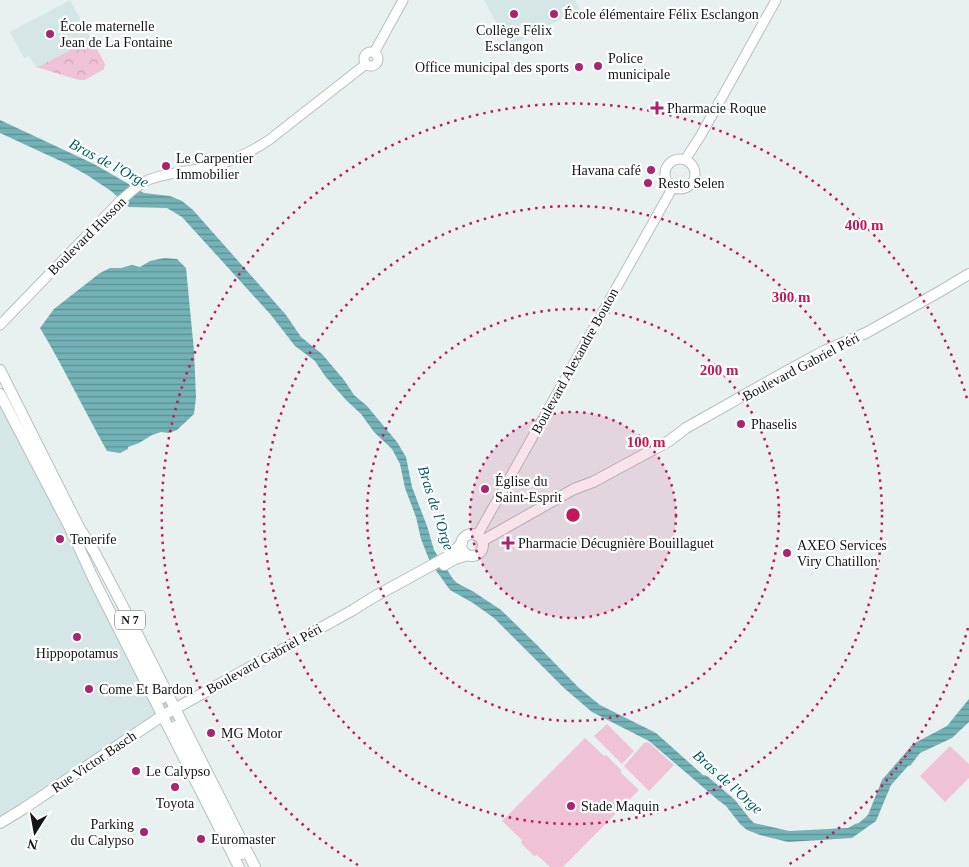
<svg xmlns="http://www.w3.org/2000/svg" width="969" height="867" viewBox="0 0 969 867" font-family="'Times New Roman',serif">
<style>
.built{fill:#d5e6e7}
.park{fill:url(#park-crowns)}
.garden{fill:#efc2d5}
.water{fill:url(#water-rules)}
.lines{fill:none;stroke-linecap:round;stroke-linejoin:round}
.major-tunnel{stroke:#c8cfcf;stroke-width:10;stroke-dasharray:10 5;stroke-linecap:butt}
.minor-casing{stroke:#b8bfbf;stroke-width:11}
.major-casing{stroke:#b8bfbf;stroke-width:12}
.minor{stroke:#fff;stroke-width:9}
.major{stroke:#fff;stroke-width:10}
.ring{fill:none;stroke:#c2185b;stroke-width:2.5;stroke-dasharray:2.5 5}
.poi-dot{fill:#a92570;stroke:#fff;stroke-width:2}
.labels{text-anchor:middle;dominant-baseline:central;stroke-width:4.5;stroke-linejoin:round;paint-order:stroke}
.shield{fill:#fff;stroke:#5a5b5c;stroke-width:1}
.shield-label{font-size:12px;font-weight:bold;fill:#131516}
.poi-label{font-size:14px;fill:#131516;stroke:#fff;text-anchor:start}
.street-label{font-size:14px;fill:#131516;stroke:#fff}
.water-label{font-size:15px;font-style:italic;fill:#005f65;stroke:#fff}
.centre{fill:#c2185b;stroke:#fff;stroke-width:2.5}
.ring-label{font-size:15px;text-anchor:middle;font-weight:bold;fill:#c2185b;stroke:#fff;stroke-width:4.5;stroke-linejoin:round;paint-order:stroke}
</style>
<defs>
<pattern id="park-crowns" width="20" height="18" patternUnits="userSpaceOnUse" patternTransform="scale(1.25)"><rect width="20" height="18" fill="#efc2d5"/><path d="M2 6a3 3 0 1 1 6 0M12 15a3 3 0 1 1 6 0" fill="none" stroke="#cca6b6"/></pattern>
<pattern id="water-rules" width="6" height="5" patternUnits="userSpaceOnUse" patternTransform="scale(1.25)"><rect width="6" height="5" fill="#73b2b6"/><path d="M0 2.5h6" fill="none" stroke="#5d9093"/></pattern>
</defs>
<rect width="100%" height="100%" fill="#e8f0f0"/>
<path class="built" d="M70,0L90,36L89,40L42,65L36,67L29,56L24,58L10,32Z
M484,0H575L580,9L509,46Z
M0,394L162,716L0,823Z"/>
<path class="park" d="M90,36L105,64L104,69L85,80H79L36,67L42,65L89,40Z"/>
<path class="garden" d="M607,724L634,751L622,764L594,736Z
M585,738L604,756L606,755L621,770V773L639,790L563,867H550L537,855L534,856L521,843L522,840L502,821Z
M648,742L674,765L649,791L624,766L644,743Z
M950,746L969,764V778L945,802L920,776Z"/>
<path class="water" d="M0,120L94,164L144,193L170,196L182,201L193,210L286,315L301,337L322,354L344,380L354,395L367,406L397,442L406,457L412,487L427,526L434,550L453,579L457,583L474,592L501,610L537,645L579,688L600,705L656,733L703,775L707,776L735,800L750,819L754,823L789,831L848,828C851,827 855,823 859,823L868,815L882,780L913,744L947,726L969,699V722L952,738L920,753L910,766L909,765L891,785L876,821L852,838L788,842L760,835L747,830L740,824L726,806L718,800L649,741L592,712L564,688L494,618L473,603L450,590L430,562L421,539L416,517L405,488L400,464L392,449L374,432L361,414L346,400L325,376L315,361L295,346L271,315L182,217L167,208L129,207L111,191L87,175L67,164L0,133Z
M164,258L177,259L186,268L194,351L196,397L194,414L177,430L169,433L161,432L152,435L139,443L128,447V449L120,453L107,451C84,410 64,368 40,328L54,309L100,273L110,268H121L132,265L140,267L150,261Z"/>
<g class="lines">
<path class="major-tunnel" d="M162,698L176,726"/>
<defs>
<path id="minor" d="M364 59a7 7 0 1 1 14 0a7 7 0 1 1-14 0Z
M374,53L403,0
M665 174a15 15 0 1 1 30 0a15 15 0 1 1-30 0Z
M685,160L701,135L776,0
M0,325L120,201C129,194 137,185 148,180C165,173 190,171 209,167C231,162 251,152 269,140L366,64
M477,536L673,187"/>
<path id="major" d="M864,334L939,292L969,274
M0,370L84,537
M0,394L70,528L94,580L239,867
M82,532L95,553L139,637L255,867
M461 545a11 11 0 1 1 22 0a11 11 0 1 1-22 0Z
M482,541L574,489L593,482L669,441L686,428L787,371L824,351L868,332
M444,565L455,559L468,555
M125,625L162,698
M176,726L230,831L242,854
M0,823L23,809L162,716L353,610L372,598L445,558L451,554L462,543"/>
</defs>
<use href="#minor" class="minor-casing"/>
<use href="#major" class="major-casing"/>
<use href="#minor" class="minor"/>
<use href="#major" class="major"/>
</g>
<circle cx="573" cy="515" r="103" fill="#c2185b" fill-opacity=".12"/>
<g class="ring">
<circle cx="573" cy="515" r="103"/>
<circle cx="573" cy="515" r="206"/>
<circle cx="573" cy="515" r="309"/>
<path d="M968 628A411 411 0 0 1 788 865M358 865A411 411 0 1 1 968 402"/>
</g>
<g class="poi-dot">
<circle cx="514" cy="14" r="5"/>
<circle cx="554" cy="14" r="5"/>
<circle cx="50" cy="34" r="5"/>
<circle cx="598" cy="66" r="5"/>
<circle cx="579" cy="67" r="5"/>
<path d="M654.5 100.5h5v5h5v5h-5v5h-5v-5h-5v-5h5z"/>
<circle cx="166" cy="166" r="5"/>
<circle cx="651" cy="170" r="5"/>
<circle cx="648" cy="183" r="5"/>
<circle cx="741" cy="424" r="5"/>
<circle cx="485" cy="489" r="5"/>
<circle cx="60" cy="539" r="5"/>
<path d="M505.5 535.5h5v5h5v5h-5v5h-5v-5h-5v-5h5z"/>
<circle cx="787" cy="553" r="5"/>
<circle cx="77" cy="637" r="5"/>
<circle cx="89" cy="689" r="5"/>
<circle cx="211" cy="733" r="5"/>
<circle cx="136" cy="771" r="5"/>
<circle cx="175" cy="787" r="5"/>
<circle cx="571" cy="806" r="5"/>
<circle cx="144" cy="832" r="5"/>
<circle cx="201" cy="839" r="5"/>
</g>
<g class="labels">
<rect class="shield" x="115" y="610.5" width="30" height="19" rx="4"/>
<g class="shield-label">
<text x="130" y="620">N 7</text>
</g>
<g class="poi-label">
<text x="564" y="14">École élémentaire Félix Esclangon</text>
<text x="60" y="26">École maternelle<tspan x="60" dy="16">Jean de La Fontaine</tspan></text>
<text x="514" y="30" text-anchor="middle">Collège Félix<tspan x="514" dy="16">Esclangon</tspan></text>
<text x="608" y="58">Police<tspan x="608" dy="16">municipale</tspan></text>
<text x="569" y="67" text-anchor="end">Office municipal des sports</text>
<text x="667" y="108">Pharmacie Roque</text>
<text x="176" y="158">Le Carpentier<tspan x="176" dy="16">Immobilier</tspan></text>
<text x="641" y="170" text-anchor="end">Havana café</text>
<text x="658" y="183">Resto Selen</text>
<text x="751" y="424">Phaselis</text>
<text x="495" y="481">Église du<tspan x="495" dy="16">Saint-Esprit</tspan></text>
<text x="70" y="539">Tenerife</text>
<text x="518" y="543">Pharmacie Décugnière Bouillaguet</text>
<text x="797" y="545">AXEO Services<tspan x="797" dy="16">Viry Chatillon</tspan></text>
<text x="77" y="653" text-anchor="middle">Hippopotamus</text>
<text x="99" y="689">Come Et Bardon</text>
<text x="221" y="733">MG Motor</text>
<text x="146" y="771">Le Calypso</text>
<text x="175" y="803" text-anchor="middle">Toyota</text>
<text x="581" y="806">Stade Maquin</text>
<text x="134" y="824" text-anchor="end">Parking<tspan x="134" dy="16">du Calypso</tspan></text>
<text x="211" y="839">Euromaster</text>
</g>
<g class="street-label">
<text transform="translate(87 236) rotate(-45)">Boulevard Husson</text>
<text transform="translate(575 361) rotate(-61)">Boulevard Alexandre Bouton</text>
<text transform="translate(801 367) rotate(-28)">Boulevard Gabriel Péri</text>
<text transform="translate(264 659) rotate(-29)">Boulevard Gabriel Péri</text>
<text transform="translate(94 762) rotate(-34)">Rue Victor Basch</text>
</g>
<g class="water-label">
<text transform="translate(109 163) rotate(28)">Bras de l'Orge</text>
<text transform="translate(436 508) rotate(72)">Bras de l'Orge</text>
<text transform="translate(728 782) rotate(42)">Bras de l'Orge</text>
</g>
</g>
<circle cx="573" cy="515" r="8" class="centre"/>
<g class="ring-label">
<text x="864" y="230">400 m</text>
<text x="791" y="302">300 m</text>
<text x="719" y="375">200 m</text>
<text x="646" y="447">100 m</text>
</g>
<g transform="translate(35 832) rotate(191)" stroke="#ffffff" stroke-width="4" paint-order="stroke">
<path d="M0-4L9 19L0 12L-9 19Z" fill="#131516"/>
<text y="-8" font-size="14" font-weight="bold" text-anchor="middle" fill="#131516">N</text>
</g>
</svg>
